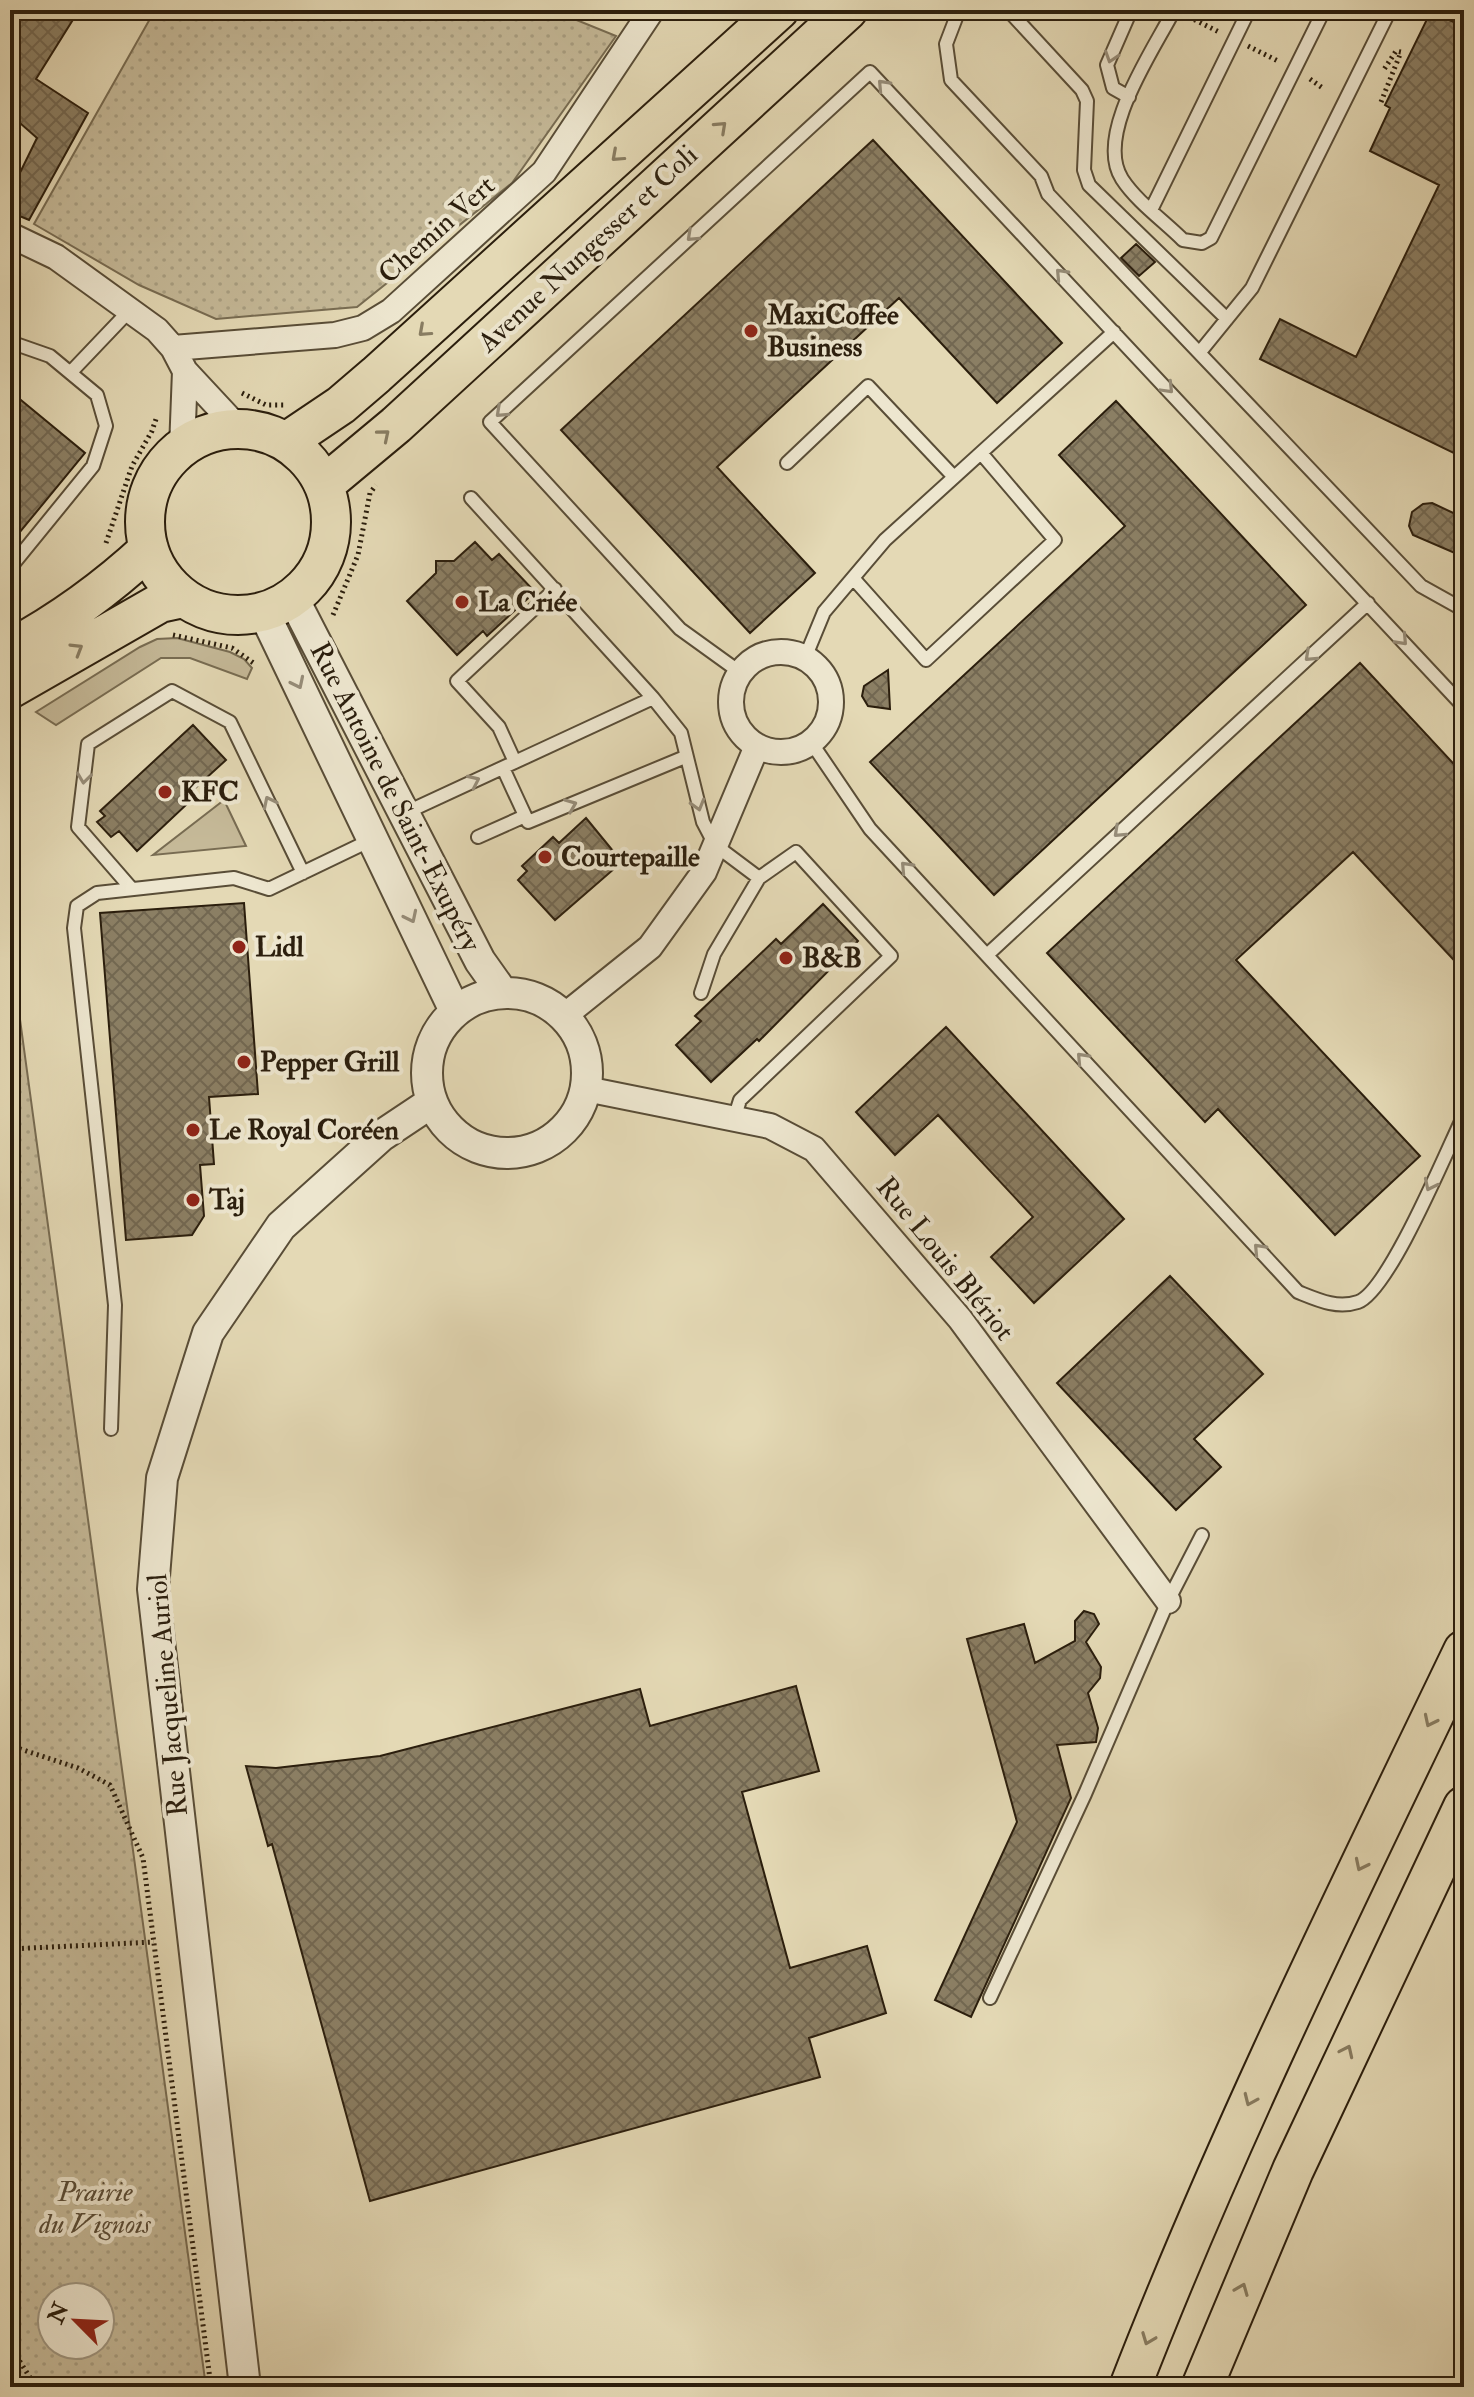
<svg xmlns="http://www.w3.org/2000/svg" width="1474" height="2397" viewBox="0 0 1474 2397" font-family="'IM FELL Double Pica',serif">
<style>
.grass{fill:#c5b998;stroke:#786c52;stroke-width:2}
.park{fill:url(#park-dots);stroke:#786c52;stroke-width:2;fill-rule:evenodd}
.building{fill:url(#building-cross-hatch);stroke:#2b1e0d;stroke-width:2}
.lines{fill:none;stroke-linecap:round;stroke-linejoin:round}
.service-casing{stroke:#594d37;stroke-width:16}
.minor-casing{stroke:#594d37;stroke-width:28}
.tertiary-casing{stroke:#594d37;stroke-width:34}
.primary-casing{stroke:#2b1e0d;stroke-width:42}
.trunk-casing{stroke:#2b1e0d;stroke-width:44}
.path{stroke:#2b1e0d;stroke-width:5;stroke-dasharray:2 4;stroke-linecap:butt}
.service{stroke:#ede6cf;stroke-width:12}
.minor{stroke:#ede6cf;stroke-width:24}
.tertiary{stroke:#ede6cf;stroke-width:30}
.primary{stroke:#e4d9b5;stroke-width:38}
.trunk{stroke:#e4d9b5;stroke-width:40}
.oneway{stroke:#968c78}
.oneway2{stroke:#887c61}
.poi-dot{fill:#8f2418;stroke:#ede6cf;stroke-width:3}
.labels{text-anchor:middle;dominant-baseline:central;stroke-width:8;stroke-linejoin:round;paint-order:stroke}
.street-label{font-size:28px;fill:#2b1e0d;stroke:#ede6cf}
.poi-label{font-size:28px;font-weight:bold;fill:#2b1e0d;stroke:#ede6cf;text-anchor:start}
.park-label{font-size:28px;font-style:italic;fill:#594c37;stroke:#ede6cf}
</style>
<defs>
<pattern id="park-dots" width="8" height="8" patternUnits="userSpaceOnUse" patternTransform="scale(2)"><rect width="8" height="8" fill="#c5b998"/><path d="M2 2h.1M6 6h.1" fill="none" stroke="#a99f82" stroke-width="1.8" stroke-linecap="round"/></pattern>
<pattern id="building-cross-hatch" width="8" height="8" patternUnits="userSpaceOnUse" patternTransform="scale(2)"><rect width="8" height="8" fill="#8b7f64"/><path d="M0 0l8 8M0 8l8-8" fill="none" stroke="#726751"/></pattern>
</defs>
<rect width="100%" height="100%" fill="#e4d9b5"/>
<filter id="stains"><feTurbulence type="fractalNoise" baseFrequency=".0025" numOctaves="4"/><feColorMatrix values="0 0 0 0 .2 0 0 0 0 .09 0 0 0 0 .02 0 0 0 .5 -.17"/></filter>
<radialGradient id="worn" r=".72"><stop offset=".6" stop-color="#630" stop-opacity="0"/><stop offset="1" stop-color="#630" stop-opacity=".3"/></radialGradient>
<path class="grass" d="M177,638L230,652L244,659L252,668L247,679L190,658H161L56,725L36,712L140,647L157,639Z
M224,800L246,846L153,855Z"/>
<path class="park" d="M155,10H552L616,36L512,183L357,307L216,319L139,285L34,224Z
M10,946L206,2387H10ZM52,2297H100V2345H52Z"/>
<path class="building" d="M10,10H79L36,79L88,113L29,220L10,212V193L37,138L20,123L10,119Z
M1431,11L1464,27V458L1260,359L1280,319L1356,357L1439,185L1370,151L1390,108L1385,105Z
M873,140L1062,343L997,403L899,298L717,467L815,573L750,633L561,430Z
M1136,244L1155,262L1139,276L1121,258Z
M10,391L85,453L10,544Z
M1116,401L1306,605L994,895L870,762L1125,526L1059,455Z
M1432,503L1464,518V557L1413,535L1409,526L1412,512L1423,504Z
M475,542L492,560L499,554L535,592L487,636L483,631L457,655L407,601L436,573V561H454Z
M1360,663L1464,775V971L1353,852L1236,960L1420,1156L1335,1235L1218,1109L1205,1122L1047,953Z
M888,670L890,709L868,706L862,696L864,686Z
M193,725L226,760L182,800L186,805L137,851L119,831L111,837L97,822L105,816L100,811Z
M586,818L622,862L555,920L518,880L527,871L522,866L553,837L559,843Z
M244,903L258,1094L209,1097L214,1164L200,1165L204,1216L192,1235L126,1240L100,913Z
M823,904L858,941L759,1041L757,1039L711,1082L676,1045L701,1021L695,1016L776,939L781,944Z
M946,1027L1124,1219L1034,1303L991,1257L1033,1217L938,1115L895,1155L856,1112Z
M1170,1276L1263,1374L1194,1439L1221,1467L1176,1510L1057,1383Z
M1084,1611L1094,1614L1099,1624L1086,1642L1101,1667L1100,1678L1088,1693L1098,1728L1096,1742L1057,1745L1071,1798L971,2017L935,2000L1017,1822L967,1639L1024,1624L1035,1663L1075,1641V1621Z
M796,1686L819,1771L742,1792L790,1968L867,1946L886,2013L809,2038L820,2077L370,2201L272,1844L268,1846L246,1766L276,1768L380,1756L640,1689L650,1726Z"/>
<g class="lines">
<defs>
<path id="service" d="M959,10L946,44L951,80L1041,176L1048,194L1421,586L1464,610
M1008,10L1082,90L1087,101L1084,170L1089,185L1227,319
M1174,10C1153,51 1094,135 1122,179C1137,202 1164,221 1183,240L1202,243L1211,238L1324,10
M1129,97L1113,88L1107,65L1131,10
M1152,208L1249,10
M10,342L50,356L97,395L106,426L93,466L10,568
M1200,352L1252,288L1390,10
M71,372L131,309
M787,463L868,386L954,477
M471,498L653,698
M853,578L926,660L1055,540L981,453
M805,658L824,612L885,540L1114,332
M741,673L680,629L490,422L870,72L1464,707
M811,742L870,829L1298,1292C1318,1300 1337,1309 1358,1302C1389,1291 1447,1150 1464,1115
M515,762L499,727L457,681L555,589
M503,768L528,822L685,757
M405,813L653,698L681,733L703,822L715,845L759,878L796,852L891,956L740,1100L734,1119
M478,837L525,816
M131,888L78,827L88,744L172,691L230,722L303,873
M987,955L1368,603
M701,993L714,954L759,878
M111,1429L115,1305L74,928L77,906L97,893L234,878L269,889L371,840
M990,1998L1085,1794L1168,1601L1202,1535"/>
<path id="minor" d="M10,235L56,257L157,330L173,348L185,371L239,429
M173,348L335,335L363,328L391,311L544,172L652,10
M182,448L185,371
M731 702a50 50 0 1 1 100 0a50 50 0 1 1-100 0Z
M564,1016L650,947L704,872L757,746
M586,1089L770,1126L814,1149L960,1319L1168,1601"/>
<path id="tertiary" d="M293,598L480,961L502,992
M264,613L455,1011
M427 1073a80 80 0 1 1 160 0a80 80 0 1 1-160 0Z
M245,2387L153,1589L162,1478L208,1333L281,1226L381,1136L432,1102"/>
<path id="primary" d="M145 522a93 93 0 1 1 186 0a93 93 0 1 1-186 0Z
M286,442L341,405L376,375L779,10
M324,485L396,425L848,10
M10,649C62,621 106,589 149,549
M10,689L160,603L183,598"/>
<path id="trunk" d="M1130,2387C1228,2135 1347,1894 1464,1651
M1202,2387L1293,2170L1464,1807"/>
</defs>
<use href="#service" class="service-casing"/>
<use href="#minor" class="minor-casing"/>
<use href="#tertiary" class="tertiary-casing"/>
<use href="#primary" class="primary-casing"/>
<use href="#trunk" class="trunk-casing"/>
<path class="path" d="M1189,17L1219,32
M1248,46L1278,61
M1310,79L1324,89
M1381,102L1401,52L1396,51L1383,71
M242,393L266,405H285
M106,543L132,466L152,431L157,416
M333,615L358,555L370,493L376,485
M173,635L232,648L255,664
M10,1742L17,1748L78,1768L110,1785L143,1858L211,2387
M10,1949L154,1942
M10,2346L36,2387"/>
<use href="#service" class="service"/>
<use href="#minor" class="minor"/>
<use href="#tertiary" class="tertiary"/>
<use href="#primary" class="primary"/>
<use href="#trunk" class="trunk"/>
</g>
<defs><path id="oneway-chevron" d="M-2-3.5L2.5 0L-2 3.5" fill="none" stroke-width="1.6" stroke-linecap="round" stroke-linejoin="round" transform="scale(2)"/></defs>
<g class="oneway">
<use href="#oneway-chevron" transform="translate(1111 57) rotate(108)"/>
<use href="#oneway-chevron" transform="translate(883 85) rotate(-133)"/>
<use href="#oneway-chevron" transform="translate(692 236) rotate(137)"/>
<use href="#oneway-chevron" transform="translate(1061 274) rotate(-133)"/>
<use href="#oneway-chevron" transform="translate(1168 388) rotate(46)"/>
<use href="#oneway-chevron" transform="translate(501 412) rotate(137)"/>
<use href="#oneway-chevron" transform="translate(1402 640) rotate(47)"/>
<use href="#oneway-chevron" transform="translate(1310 656) rotate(137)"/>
<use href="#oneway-chevron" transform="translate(298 683) rotate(64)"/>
<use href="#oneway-chevron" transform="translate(84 778) rotate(97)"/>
<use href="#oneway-chevron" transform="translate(474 781) rotate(-25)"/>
<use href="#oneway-chevron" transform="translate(269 802) rotate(-116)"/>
<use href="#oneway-chevron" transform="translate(571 805) rotate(-22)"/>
<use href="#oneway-chevron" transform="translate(698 805) rotate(74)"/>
<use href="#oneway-chevron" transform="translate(1119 832) rotate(137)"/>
<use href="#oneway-chevron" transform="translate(906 867) rotate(-133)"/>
<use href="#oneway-chevron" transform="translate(411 917) rotate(64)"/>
<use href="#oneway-chevron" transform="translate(1082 1058) rotate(-133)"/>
<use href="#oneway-chevron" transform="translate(1430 1185) rotate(116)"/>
<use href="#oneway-chevron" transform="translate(1259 1249) rotate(-133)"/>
</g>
<g class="oneway2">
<use href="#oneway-chevron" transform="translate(721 127) rotate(-43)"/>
<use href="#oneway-chevron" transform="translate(617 156) rotate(138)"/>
<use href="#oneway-chevron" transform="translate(424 331) rotate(138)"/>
<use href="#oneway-chevron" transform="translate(384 435) rotate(-40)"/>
<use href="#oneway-chevron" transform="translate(77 649) rotate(-31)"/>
<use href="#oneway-chevron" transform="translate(1430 1721) rotate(116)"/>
<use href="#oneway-chevron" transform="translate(1361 1865) rotate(116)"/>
<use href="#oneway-chevron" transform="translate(1347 2051) rotate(-65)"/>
<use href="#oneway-chevron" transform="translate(1250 2100) rotate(114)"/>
<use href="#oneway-chevron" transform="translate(1242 2289) rotate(-68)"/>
<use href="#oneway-chevron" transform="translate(1148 2339) rotate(111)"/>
</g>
<g class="poi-dot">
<circle cx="751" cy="331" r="8"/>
<circle cx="462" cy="602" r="8"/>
<circle cx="165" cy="792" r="8"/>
<circle cx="545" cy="857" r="8"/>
<circle cx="239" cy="947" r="8"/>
<circle cx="786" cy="958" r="8"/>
<circle cx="244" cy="1062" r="8"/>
<circle cx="193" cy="1130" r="8"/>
<circle cx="193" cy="1200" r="8"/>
</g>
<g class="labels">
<g class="street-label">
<text transform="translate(437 230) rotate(-42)">Chemin Vert</text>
<text transform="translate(588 249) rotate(-43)">Avenue Nungesser et Coli</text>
<text transform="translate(395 797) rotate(63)">Rue Antoine de Saint-Exupéry</text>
<text transform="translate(945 1259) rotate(51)">Rue Louis Blériot</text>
<text transform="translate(168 1695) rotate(-95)">Rue Jacqueline Auriol</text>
</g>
<g class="poi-label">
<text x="767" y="315">MaxiCoffee<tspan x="767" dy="32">Business</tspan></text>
<text x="478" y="602">La Criée</text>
<text x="181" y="792">KFC</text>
<text x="561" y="857">Courtepaille</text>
<text x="255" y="947">Lidl</text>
<text x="802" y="958">B&amp;B</text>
<text x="260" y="1062">Pepper Grill</text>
<text x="209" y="1130">Le Royal Coréen</text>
<text x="209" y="1200">Taj</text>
</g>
<g class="park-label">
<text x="95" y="2192">Prairie<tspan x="95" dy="32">du Vignois</tspan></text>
</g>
</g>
<rect width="1474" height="2397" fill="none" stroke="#e4d9b5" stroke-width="40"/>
<rect x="12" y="12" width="1450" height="2373" fill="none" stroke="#2b1e0d" stroke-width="4"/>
<rect x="20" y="20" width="1434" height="2357" fill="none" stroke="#2b1e0d" stroke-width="2"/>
<g transform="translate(76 2321) rotate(294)"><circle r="38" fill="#ede6cf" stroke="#9f9681" stroke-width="2"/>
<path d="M0-6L14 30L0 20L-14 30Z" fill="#8f2418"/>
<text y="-12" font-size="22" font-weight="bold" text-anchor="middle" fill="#2b1e0d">N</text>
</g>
<rect width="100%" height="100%" filter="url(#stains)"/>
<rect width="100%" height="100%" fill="url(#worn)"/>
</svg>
